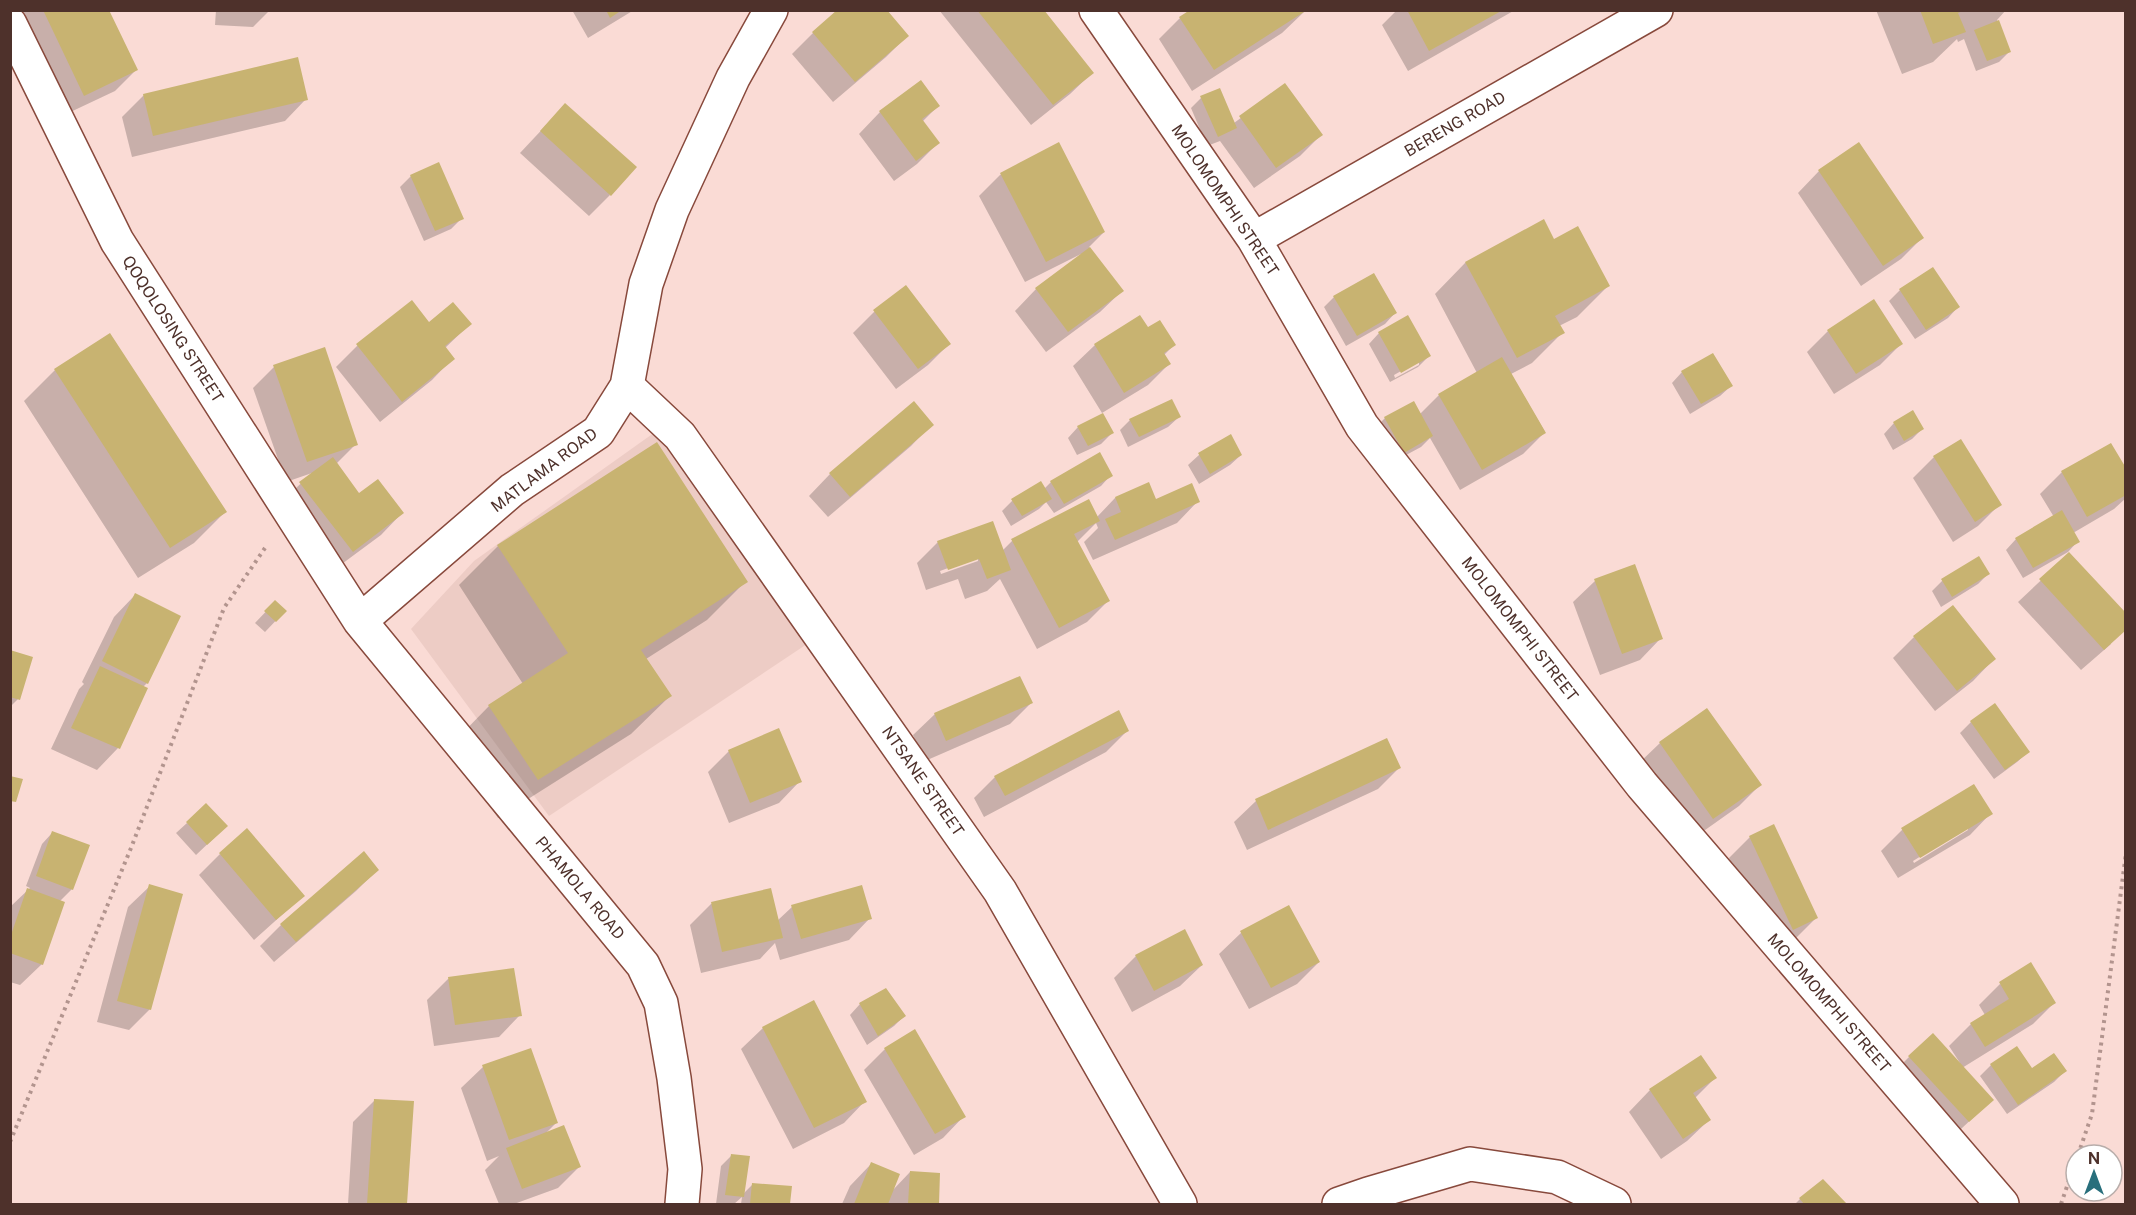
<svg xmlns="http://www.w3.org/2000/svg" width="2136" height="1215" viewBox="0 0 2136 1215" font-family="'Public Sans',sans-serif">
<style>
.built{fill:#edccc5}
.shadow{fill:#0003;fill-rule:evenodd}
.building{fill:#c8b371}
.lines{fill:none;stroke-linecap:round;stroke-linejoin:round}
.minor-casing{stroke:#88493c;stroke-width:36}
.path{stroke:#b2948e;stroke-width:4;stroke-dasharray:3 4.5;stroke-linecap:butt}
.minor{stroke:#fff;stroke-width:33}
.labels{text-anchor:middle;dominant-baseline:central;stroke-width:4.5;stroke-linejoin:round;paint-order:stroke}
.street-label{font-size:16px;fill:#4e312b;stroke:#fff}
</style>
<rect width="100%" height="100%" fill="#fadbd5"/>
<path class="built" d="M658,430L807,644L549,816L411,629L474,561Z"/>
<path class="shadow" d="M11,10H107L136,70L115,91L62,116Z
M216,10H270L253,27L215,25Z
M572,10H634L588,38Z
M939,10H1042L1092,73L1070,94L1031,125Z
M1397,10H1515L1408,71L1382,25Z
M1876,10H2006L1997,20L2010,51L1999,62L1976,71L1964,39L1958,42L1957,39L1933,62L1902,74Z
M1304,12L1282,33L1192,91L1159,39L1180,18Z
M813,33L907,36L886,57L833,102L792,54Z
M1285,85L1321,135L1300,156L1254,188L1220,141L1207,146L1191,108L1201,98L1234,123Z
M144,95L306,99L285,121L132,157L122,117Z
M565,105L610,195L589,216L520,153Z
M938,106L922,122L938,143L917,164L894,181L859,134L880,112Z
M1059,144L1104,232L1089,247L1122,291L1100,312L1046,352L1015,311L1036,289L1082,255L1081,254L1025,282L979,196L1000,175Z
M1858,144L1922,238L1901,259L1861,286L1798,193L1819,171Z
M411,176L462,218L451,229L424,241L400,187Z
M1543,221L1554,241L1608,286L1577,317L1559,326L1563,332L1532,363L1511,374L1545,432L1523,454L1460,490L1430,438L1421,447L1393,462L1374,429L1385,418L1420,414L1439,395L1477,373L1435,294L1465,263Z
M906,287L949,344L928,365L896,389L853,333L874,312Z
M1900,290L1958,307L1948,318L1915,339L1889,301Z
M1334,297L1395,313L1385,324L1346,346L1324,307Z
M412,302L429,324H470L445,348L453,358L432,380L380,422L336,367L357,346Z
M1147,329L1174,345L1164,355L1169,364L1148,385L1102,413L1073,366L1095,345Z
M1828,331L1901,344L1880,365L1834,394L1807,352Z
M1379,333L1429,356L1418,367L1390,382L1369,344ZM1419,361V365L1395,378L1394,375Z
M274,367L356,444L336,464L359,495L402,513L381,535L331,572L279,504L312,473L286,482L253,388Z
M55,370L225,512L194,543L138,578L24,401Z
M1682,372L1731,386L1720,396L1690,414L1672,383Z
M1179,417L1168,427L1128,447L1120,430L1130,420Z
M1894,423L1922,429L1912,439L1893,450L1884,434Z
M932,424L911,446L828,517L809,496L830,474Z
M1078,427L1112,433L1101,444L1077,455L1068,438Z
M1230,436L1241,455L1230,465L1199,484L1188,465L1199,455Z
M2111,445L2126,471V498L2114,509L2073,533L2078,541L2068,552L2023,578L2006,550L2016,539L2054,517L2040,494L2062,472Z
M1934,457L2000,504L1978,526L1953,542L1913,478Z
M1111,475L1101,486L1054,513L1046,502L1039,509L1011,526L1002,511L1012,501L1044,489L1051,482Z
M1148,484L1155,501H1198L1177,523L1093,560L1084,542L1098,528L1096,523L1077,542L1108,601L1087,622L1037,649L1000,579L987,591L965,599L958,579L926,590L917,563L938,542L1002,551L1012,541L1097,517L1115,498ZM978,557V561L941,574L940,571Z
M498,546L746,581L707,620L646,659L670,696L631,734L498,818L450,746L489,706L523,684L459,585Z
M2069,554L2111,644L2081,670L2018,602Z
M1988,574L1978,584L1941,607L1932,591L1942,581Z
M1595,581L1661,638L1640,660L1600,675L1573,602Z
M135,595L147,683L143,687L118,748L97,770L51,749L79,689L84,684L82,682L114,617Z
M275,602L285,611L265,632L255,623Z
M1914,637L1994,659L1973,681L1935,711L1893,658Z
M10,651L18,699L10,707Z
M1031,703L1010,724L925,761L913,735L935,714Z
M1971,722L2028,752L2017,762L1994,779L1960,733Z
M1128,730L1106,752L984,817L974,798L995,777Z
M1386,740L1399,768L1378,789L1247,850L1234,822L1256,801Z
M1660,743L1760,785L1739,806L1691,840L1638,764Z
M729,751L800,781L779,803L729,823L708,772Z
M1974,786L1991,813L1970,835L1898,878L1881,851L1902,830ZM1968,827V830L1914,863L1913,861Z
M187,823L216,836L196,855L176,833Z
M52,833L72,889L60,901L42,964L20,985L10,982V907L30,888L26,886L42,844Z
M1750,837L1816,918L1795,939L1771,950L1729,858Z
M220,854L303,896L254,940L199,875Z
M377,870L356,891L274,962L260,946L281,925Z
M150,886V1009L129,1030L97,1022L128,907Z
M770,890L777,921L792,907L870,918L849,940L780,960L775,943L760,959L701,973L690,925L711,904Z
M1288,907L1319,962L1297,984L1249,1009L1219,954L1241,933Z
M1184,931L1202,965L1180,986L1132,1012L1114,978L1136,956Z
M513,970L520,1015L499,1037L434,1046L427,1000L448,979Z
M2000,984L2054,1003L2033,1024L1962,1068L1992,1100L1946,1143L1888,1078L1909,1057L1960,1063L1949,1046L1971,1024L1985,1015L1979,1005Z
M860,1004L904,1016L894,1026L867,1045L850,1015Z
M763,1028L865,1101L844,1123L793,1149L741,1049Z
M885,1049L964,1116L943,1138L914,1155L864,1070Z
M1991,1065L2031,1070L2065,1071L2054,1082L2007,1114L1980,1076Z
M483,1067L556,1123L544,1135L579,1167L558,1188L514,1204H499L485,1170L499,1156L487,1161L461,1088Z
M1715,1078L1695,1098L1709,1120L1687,1141L1661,1159L1629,1112L1650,1090Z
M375,1100L412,1102L405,1204H348L353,1122Z
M732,1155L743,1194L753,1184L790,1188L788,1204H741L742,1197L734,1204H716L721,1166Z
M871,1164L892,1191L910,1172L939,1174L937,1204H888V1200L886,1204H842L850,1186Z
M1823,1181L1845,1204H1795L1800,1199Z"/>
<path class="building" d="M43,10H109L138,70L84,96Z
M606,10H622L610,18Z
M837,10H887L909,36L855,82L812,32Z
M977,10H1044L1094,73L1053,105Z
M1190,10H1307L1214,70L1179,17Z
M1407,10H1503L1429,51Z
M1920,10H1965L1958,13L1966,32L1933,44Z
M1999,20L2011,52L1987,61L1974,30Z
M298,57L308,100L153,136L143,94Z
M921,80L940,106L922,119L940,143L916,161L879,111Z
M1285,83L1323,135L1276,168L1239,116Z
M1220,88L1237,128L1218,137L1200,96Z
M565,103L637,167L611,196L540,131Z
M1059,142L1105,232L1046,262L1000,173Z
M1859,142L1924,238L1883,266L1818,170Z
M439,162L464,219L435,231L410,175Z
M1544,219L1554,239L1578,226L1610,286L1555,316L1565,333L1517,358L1465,262Z
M1090,247L1124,291L1068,332L1035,288Z
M1933,267L1960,307L1926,330L1899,289Z
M1374,273L1397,313L1357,336L1333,296Z
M906,285L951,344L918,369L873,310Z
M1874,299L1903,344L1856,374L1827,330Z
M412,300L429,322L453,302L472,324L445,346L455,359L402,402L356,344Z
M1140,315L1148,327L1160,320L1176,345L1164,353L1171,364L1124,393L1094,344Z
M1408,315L1431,356L1401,373L1378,332Z
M110,333L227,512L170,548L54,369Z
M325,347L358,445L307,462L273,365Z
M1713,353L1733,386L1701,404L1681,371Z
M1502,357L1546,433L1482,470L1438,394Z
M1172,399L1181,417L1139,437L1129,419Z
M914,401L934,425L850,497L829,473Z
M1414,401L1433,436L1404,453L1384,417Z
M1913,410L1924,429L1904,441L1893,422Z
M1103,413L1114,433L1088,446L1077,426Z
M1231,434L1242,455L1210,474L1198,453Z
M1961,439L2002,505L1975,522L1933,456Z
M657,442L748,582L641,650L672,696L538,780L488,705L568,653L497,545Z
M2111,443L2126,468V495L2087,517L2061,471Z
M1100,452L1113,476L1064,504L1050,481Z
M333,457L359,493L378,479L404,513L353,552L299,482Z
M1041,481L1052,499L1022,516L1011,499Z
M1149,482L1156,499L1192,483L1200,502L1115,540L1105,519L1121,512L1115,497Z
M1089,499L1100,521L1074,534L1110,601L1059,628L1011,539Z
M2062,510L2080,542L2033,568L2015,538Z
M993,521L1011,570L987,579L979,559L948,570L937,541Z
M2069,552L2126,613V630L2104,650L2039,579Z
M1979,556L1990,574L1952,597L1941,579Z
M1635,564L1663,639L1622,654L1594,579Z
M135,593L181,616L148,684L102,661Z
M275,600L287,611L276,622L264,611Z
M1953,605L1996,659L1957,691L1913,636Z
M10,650L33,657L20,700L10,697Z
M100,666L148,688L120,749L71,728Z
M1020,676L1033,703L946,741L934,713Z
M1995,703L2030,752L2005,770L1970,721Z
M1707,708L1762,785L1713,819L1659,742Z
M1119,710L1129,731L1005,796L994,776Z
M779,728L802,782L750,803L728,750Z
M1387,738L1401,768L1268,830L1255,799Z
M10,776L23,779L16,802L10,801Z
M1974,784L1993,814L1920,858L1901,828Z
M206,803L228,826L207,845L186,822Z
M1774,824L1818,918L1793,930L1749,836Z
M247,828L305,896L276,920L219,853Z
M52,831L90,845L73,890L36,876Z
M364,851L379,870L296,942L280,924Z
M149,884L183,894L151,1010L117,1001Z
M862,885L872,919L801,939L791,905Z
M27,888L65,902L43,965L10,953V938Z
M771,888L783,938L722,952L711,902Z
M1289,905L1320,962L1271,988L1240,931Z
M1185,929L1203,965L1154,991L1135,955Z
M2031,962L2056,1003L1985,1047L1970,1023L2009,999L1999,982Z
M514,968L522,1016L455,1025L448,977Z
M886,988L906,1016L878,1036L859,1003Z
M814,1000L867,1102L814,1128L762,1027Z
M915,1029L966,1117L935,1134L884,1048Z
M1933,1033L1994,1100L1969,1122L1908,1056Z
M2017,1046L2032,1068L2054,1053L2067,1071L2018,1105L1990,1064Z
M531,1048L558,1123L509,1140L482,1065Z
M1701,1055L1717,1078L1693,1093L1711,1120L1683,1139L1649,1089Z
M374,1099L414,1101L407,1204H367Z
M564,1125L581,1167L522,1189L506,1148Z
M731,1154L750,1156L744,1197L725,1195Z
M871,1162L900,1174L888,1204H854Z
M910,1171L940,1173L939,1204H908Z
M1823,1179L1847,1204H1804L1799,1198Z
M752,1183L792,1186L790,1204H750Z"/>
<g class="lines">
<defs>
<path id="minor" d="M1096,10L1254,239L1362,426L1642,785L2002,1204
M10,24L117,241L360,621L643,965L661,1003L674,1078L685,1169L682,1204
M1254,239L1656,10
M627,386L680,436L1000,891L1180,1204
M360,621L512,490L598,432L627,386L646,284L672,210L733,78L771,10
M1339,1204L1368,1194L1470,1164L1557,1177L1614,1204"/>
</defs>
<use href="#minor" class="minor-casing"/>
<path class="path" d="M10,1142L131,848L224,608L265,548
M2078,1155L2092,1114L2126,853
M2061,1204L2076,1160"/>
<use href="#minor" class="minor"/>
</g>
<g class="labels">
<g class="street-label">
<text transform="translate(1455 124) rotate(-30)">BERENG ROAD</text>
<text transform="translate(1225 200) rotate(56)">MOLOMOMPHI STREET</text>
<text transform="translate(173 329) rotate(57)">QOQOLOSING STREET</text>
<text transform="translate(544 470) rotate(-37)">MATLAMA ROAD</text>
<text transform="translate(1520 629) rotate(52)">MOLOMOMPHI STREET</text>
<text transform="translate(923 781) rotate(55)">NTSANE STREET</text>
<text transform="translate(580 888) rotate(50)">PHAMOLA ROAD</text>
<text transform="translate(1829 1003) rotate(49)">MOLOMOMPHI STREET</text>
</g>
</g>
<rect width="2136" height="1215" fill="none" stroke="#4e312b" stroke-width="24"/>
<g transform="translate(2094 1173)"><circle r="28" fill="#ffffff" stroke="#b8adaa" stroke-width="1.5"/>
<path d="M0-4.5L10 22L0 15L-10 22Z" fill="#286f7c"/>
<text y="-9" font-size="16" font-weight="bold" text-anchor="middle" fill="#4e312b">N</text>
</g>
</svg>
